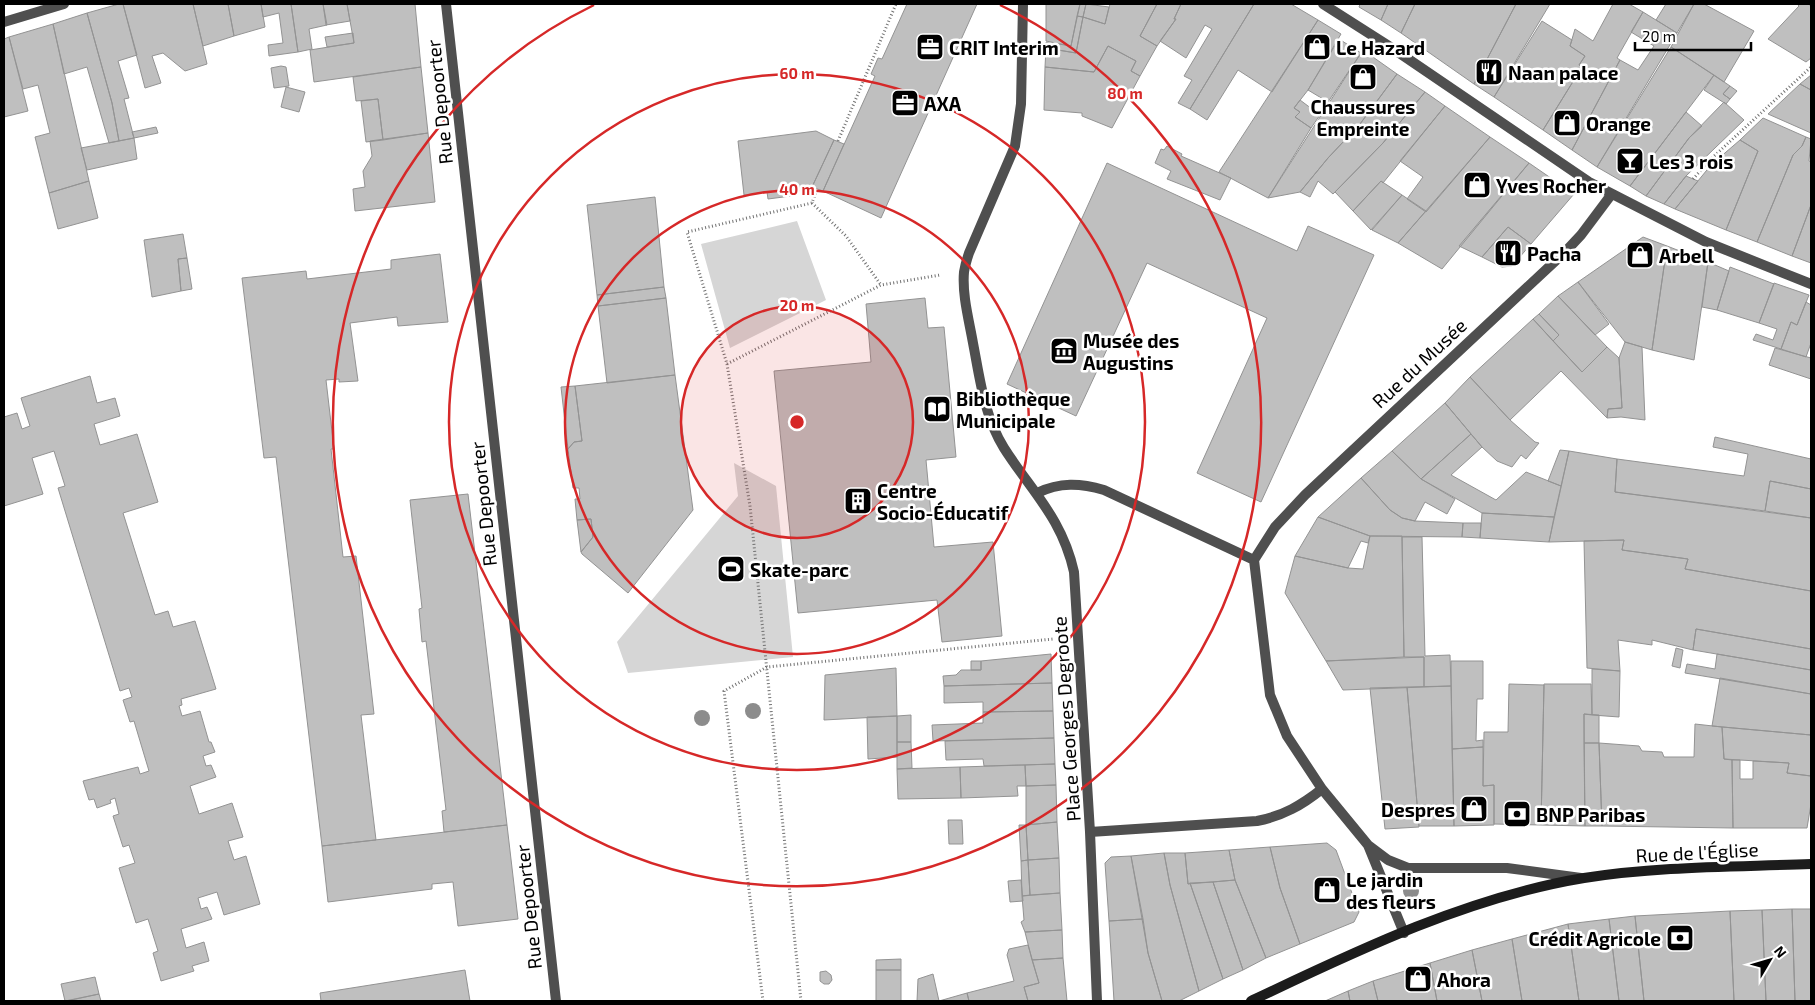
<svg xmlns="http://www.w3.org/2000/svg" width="1815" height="1005" viewBox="0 0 1815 1005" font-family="'Exo 2',sans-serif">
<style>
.green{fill:#d6d6d6}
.building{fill:#bfbfbf;stroke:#939393}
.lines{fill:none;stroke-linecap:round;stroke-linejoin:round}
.path{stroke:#717171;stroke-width:3;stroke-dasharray:1 2.5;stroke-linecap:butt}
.street{stroke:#4f4f4f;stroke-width:10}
.secondary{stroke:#1c1c1c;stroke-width:10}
.tree{fill:#8c8c8c}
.ring{fill:none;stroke:#d62828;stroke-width:2.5}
.labels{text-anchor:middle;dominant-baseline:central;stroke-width:5;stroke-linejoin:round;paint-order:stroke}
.poi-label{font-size:19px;font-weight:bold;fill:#000;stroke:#fff;text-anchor:start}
.street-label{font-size:19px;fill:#000;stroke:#fff}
.centre{fill:#d62828;stroke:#fff;stroke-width:2.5}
.ring-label{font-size:15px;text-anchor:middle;font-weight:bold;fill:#d62828;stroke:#fff;stroke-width:5;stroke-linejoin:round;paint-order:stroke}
</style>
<rect width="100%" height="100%" fill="#fff"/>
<path class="green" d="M797,221L826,300L730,348L701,244Z
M734,463L776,486L793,657L628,673L617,642L738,496Z"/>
<path class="building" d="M119,4H123L137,55L118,61L129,98L124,99L134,138L119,141L112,103L87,13Z
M123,4H193L207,64L185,71L163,53L152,56L161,83L145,88Z
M193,4H228L234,36L203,46Z
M228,4H261L265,27L234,36Z
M261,4H291L298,52L269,56L268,45L283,43L279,13L263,17Z
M291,4H323L327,25L309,29L312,49L298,52Z
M323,4H347L350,21L326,25Z
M347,4H415L421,67L314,82L310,50L354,43Z
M907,4H977L881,218L823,191L875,76L871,74L878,58L882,59Z
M1046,4H1080L1071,46L1046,41Z
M1080,4H1086L1083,17L1077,16Z
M1086,4L1109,7L1105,24L1083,17Z
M1110,4H1157L1140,36L1157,46L1140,76L1131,71L1136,61L1108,46L1094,72L1045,67L1046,48L1076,53L1083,17L1105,24Z
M1157,4H1181L1174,19H1176L1157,46L1140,36Z
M1181,4H1254L1190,109L1178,103L1192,80L1184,76L1212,29L1205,25L1186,58L1160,41L1176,19H1174Z
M1254,4H1291L1318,20L1272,92L1238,70L1207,120L1190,109Z
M1360,4H1388L1381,20L1359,7Z
M1388,4H1415L1401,33L1381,20Z
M1415,4H1516L1474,84L1401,33Z
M1516,4H1550L1494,97L1474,84Z
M1613,4H1629L1643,12L1617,58L1620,60L1572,150L1543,130L1582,67L1579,65L1585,56L1570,46L1575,29L1593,41Z
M1666,4H1694L1677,33L1656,20Z
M1694,4H1704L1754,31L1724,82L1671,47Z
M1797,4H1809L1811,7V58L1806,62L1768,39L1799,6Z
M1643,12L1677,33L1597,167L1572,150L1620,60L1638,70L1654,46L1631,32Z
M87,13L112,103L119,141L109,143L87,67L64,74L53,24Z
M1077,16L1083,17L1076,53L1046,48V42L1071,46Z
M1318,20L1341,34L1308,90L1294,108L1300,112L1295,117L1311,128L1268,198L1219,172Z
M1542,21L1572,40L1570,46L1585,56L1579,65L1582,67L1543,130L1494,97Z
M53,24L89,181L49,193L35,137L50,133L38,85L23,89L9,37Z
M353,33L354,43L327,47L325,37Z
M9,37L28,111L4,117V39Z
M1339,39L1361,53L1328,102L1308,90Z
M1108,46L1136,61L1131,71L1140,76L1112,128L1082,116V113L1044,110L1045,67L1094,72Z
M1671,47L1714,75L1630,186L1597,167Z
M1363,50L1397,74L1360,124L1328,158L1300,192L1268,198Z
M281,66L286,67L289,86L274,88L271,68Z
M421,67L428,133L383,140L378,99L356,101L353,77Z
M1397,74L1425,92L1383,143L1335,192L1333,194L1318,181L1310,197L1300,192L1328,158L1360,124Z
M1714,75L1730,86L1723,94L1730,99L1726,104L1704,90Z
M1811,75V90L1800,84Z
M1800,84L1811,90V133L1768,114Z
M1730,86L1737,91L1730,99L1723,94Z
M286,87L305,92L299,112L281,107Z
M1425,92L1445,106L1383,183L1381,181L1353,211L1335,192L1383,143Z
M378,99L383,140L366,142L361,101Z
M1300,100L1320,115L1311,128L1295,117L1300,112L1294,108Z
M1724,102L1744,120L1686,176L1664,204L1646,196L1689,138Z
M1445,106L1490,137L1426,212L1407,199L1423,177L1400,161Z
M1686,112L1702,126L1689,138L1646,196L1630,186Z
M1763,118L1806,137L1802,146L1793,155L1757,242L1726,230L1758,151L1740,140Z
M156,127L158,133L134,138L132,132Z
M816,131L834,140L812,187L791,189V196L768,199L767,192L744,195L738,141Z
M428,133L435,202L355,211L353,189L365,187L363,171L372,156L370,141Z
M1490,137L1529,163L1442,269L1398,243Z
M1806,137L1811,139L1809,161L1811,162V205L1792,256L1757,242L1793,155L1802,146Z
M134,138L137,159L87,170L81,148Z
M834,140L844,144L823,191L812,187Z
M1740,140L1758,151L1726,230L1675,209L1711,165Z
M1167,146L1182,154L1181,156L1231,178L1220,200L1167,179L1171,171L1155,163L1161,149L1164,150Z
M1107,163L1297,251L1308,226L1374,255L1261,502L1197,473L1267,318L1147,263L1076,416L1007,384Z
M1529,163L1574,194L1531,244L1508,227L1482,257L1459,246Z
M1686,176L1698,181L1675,209L1664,204Z
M89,181L98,218L58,229L49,193Z
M1381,181L1402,195L1371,230L1353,211Z
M1402,195L1426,211L1398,243L1372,230Z
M655,197L664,287L597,295L587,205Z
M1811,205V263L1792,256Z
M1508,227L1531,244L1512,266L1502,267L1482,257Z
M183,234L187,258L178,259L181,291L152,297L144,240Z
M1643,237L1667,246L1652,350L1625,342L1578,282Z
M1667,246L1708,262L1694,360L1652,350Z
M440,254L448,322L398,326L397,317L350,323L358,381L339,382V379L326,380L334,449H331L343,557L356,556L374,714L361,715L376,840L322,846L276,457L264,458L242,278L306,271L307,279L391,269V260Z
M187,258L192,289L181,291L178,259Z
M1708,262L1729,271L1717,310L1702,307Z
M1730,267L1774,284L1759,323L1717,310Z
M1578,282L1609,324L1595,335L1558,296Z
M1774,283L1809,295L1797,325L1791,322L1781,349L1753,340L1756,334L1773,340L1777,329L1759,323Z
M664,287L666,298L598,306L597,295Z
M1558,296L1607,347L1582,372L1553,341L1559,335L1539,314Z
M666,298L675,375L607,383L598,306Z
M925,298L928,328L944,327L956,457L926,460L934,547L993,542L1002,636L942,642L937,600L798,613L774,371L871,362L866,304Z
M1806,302L1811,305V343L1806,357L1781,349L1791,322L1797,325Z
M1539,314L1559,335L1553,341L1533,319Z
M1533,319L1582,372L1607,347L1619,358L1622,408L1608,409L1607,418L1561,371L1510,420L1470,377Z
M1625,342L1642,347L1645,420L1621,417L1607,418L1608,409L1622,408L1619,358Z
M1775,348L1811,358V379L1769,365Z
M675,375L693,510L628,593L582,554L581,552L593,537L591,519L577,520L575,499H580L579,488H573L568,449L574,442L582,441L575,386Z
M90,376L97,403L115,398L120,416L94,424L100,445L137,434L158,502L123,513L155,615L168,611L173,627L195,621L216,689L181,699L182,705L179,706L182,716L200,711L209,742H211L215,752L203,756L206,766L211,765L216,777L190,786L199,814L232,803L243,837L228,841L234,860L246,856L260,904L224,915L217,892L198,898L201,909L207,907L212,919L181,929L186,948L204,942L209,961L192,966L194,971L161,981L153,953L158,951L148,919L136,923L119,868L135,863L129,845L123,847L113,816L119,814L115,798L110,800L111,803L97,808L94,799L89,800L83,781L138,767L140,774L149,771L134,721L130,722L123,700L132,697L129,688L120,691L58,488L65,486L54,451L32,458L43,494L4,506V417L17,413L22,429L30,426L21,398Z
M1470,377L1510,420L1535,442L1539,443L1526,459L1521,455L1512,467L1497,461L1482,447L1445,403Z
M575,386L582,441L574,442L568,449L561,387Z
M1445,403L1471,434L1421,479L1392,451Z
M1471,434L1482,447L1451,475L1496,500L1526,472L1561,486L1554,517L1482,513L1421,479Z
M1715,437L1811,459V489L1770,481L1765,511L1615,492L1617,459L1744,476L1748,454L1713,447Z
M1560,450L1569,451L1561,486L1548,481Z
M1392,451L1421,479L1455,499L1447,514L1425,502L1415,521L1402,518L1390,510L1361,478Z
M1569,451L1617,459L1615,492L1811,518V591L1685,569L1688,559L1622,550L1624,540L1549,542Z
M1361,478L1390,510L1402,518L1415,521L1463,523L1462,537L1370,536L1318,517Z
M1770,481L1811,489V518L1765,511Z
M468,494L507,825L444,832L442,811L446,810L426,641L422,642L419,609L422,608L410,500Z
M1482,513L1554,517L1549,542L1480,538Z
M1318,517L1370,536L1368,543L1361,541L1348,568L1295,556Z
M591,519L593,537L581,552L577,520Z
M1463,523H1481L1480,538L1462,537Z
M1370,536H1402L1404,657L1326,661L1285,593L1295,556L1348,568L1363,569Z
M1402,537H1422L1425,656L1450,655L1451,686L1424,687V657H1404Z
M1624,540L1622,550L1688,559L1685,569L1811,591V649L1696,629L1693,650L1652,640V645L1618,640L1620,671L1587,668L1584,541Z
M1696,629L1811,649V670L1693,650Z
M1676,648L1683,650L1680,668L1672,666Z
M1051,654L1052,683L944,686L943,676L956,675L961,670H981V661Z
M1717,654L1811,670V694L1685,673L1687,664L1715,669Z
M1424,657V687L1343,690L1326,661Z
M971,661H981V670H971Z
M1451,661H1483V699H1477L1476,741L1483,740V747L1452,749Z
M896,668L897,716L824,720L825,675Z
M1592,669L1620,671L1619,717L1592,715Z
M1720,678L1811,694V735L1712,726Z
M1052,683L1053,711L983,712V702L944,703V686Z
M1509,684L1544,685L1541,825L1494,824V785L1483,786L1484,732H1508Z
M1544,684H1591L1592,715L1584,714L1585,826L1541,825Z
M1451,686L1454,826H1419L1407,687Z
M1407,687L1419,827L1385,829L1370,688Z
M1053,711L1054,738L933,741L932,725L983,723V712Z
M1584,714L1599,715V743H1584Z
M911,715V742H897V716Z
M897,716V757L868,759L867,717Z
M1695,724L1722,727L1724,759L1732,760L1733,828L1602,826L1599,743L1639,746L1642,751L1662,752L1664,757H1694Z
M1722,727L1811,735V776L1787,773L1789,763L1724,759Z
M1054,738L1055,764L984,766L983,759L946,760L945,741Z
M897,742H911L912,768L897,769Z
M1584,743H1599L1602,826H1585Z
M1483,747V786L1494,785V825L1454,826L1452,749Z
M1732,760H1740V779H1753V761L1789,763L1787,773L1811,776V804L1807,828H1733Z
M1055,764L1056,785L1026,786L1025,765Z
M1025,765L1026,786H1017L1018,796L961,798L960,767Z
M960,767L961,798L898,799L897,769Z
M1056,785L1057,822L1026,825V786Z
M948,820H962L963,844H949Z
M1057,822L1059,858L1028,860L1026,825Z
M507,825L518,919L458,926L453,882L432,884V889L328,902L322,846Z
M1019,825H1026L1028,860L1021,861Z
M1327,843L1336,850L1359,912L1354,922L1300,944L1280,888L1270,847Z
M1270,847L1280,888L1300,944L1266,958L1235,880L1229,850Z
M1229,850L1235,880L1188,884L1185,853Z
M1164,853H1185L1188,884L1190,883L1223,979L1199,991L1170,885Z
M1164,853L1170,885L1199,991L1179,1001H1162L1148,953L1131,856Z
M1131,856L1143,919L1109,921L1105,863L1111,857Z
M1059,858L1060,893L1030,895L1028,860Z
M1028,860L1030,895L1022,896L1021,861Z
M1021,880L1023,901L1010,902L1008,881Z
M1235,880L1266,958L1243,970L1213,882Z
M1213,882L1243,970L1223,979L1190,883Z
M1060,893L1062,930L1025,932L1021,922L1024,920L1022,896Z
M1792,909H1811V1001H1795Z
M1792,909L1795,1001H1766L1762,910Z
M1762,910L1766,1001H1734L1730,911Z
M1730,911L1734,1001H1644L1635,916Z
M1635,916L1644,1001H1619L1609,919Z
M1143,919L1148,953L1162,1001H1114L1109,921Z
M1609,919L1619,1001H1579L1568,924Z
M1568,924L1579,1001H1522L1512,939Z
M1062,930L1063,958L1032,960L1025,932Z
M1512,939L1522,1001H1482L1472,950Z
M1028,945L1039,983L1024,987L1028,1001H969L967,993L1014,981L1007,955L1009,949Z
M1472,950L1482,1001H1437L1430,963Z
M1063,958L1067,1001H1028L1024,987L1039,983L1032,960Z
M901,959V970H876V960Z
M1430,963L1437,1001H1378L1373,981Z
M465,970L470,1001H321L320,993Z
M876,970H901V1001H876Z
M826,971L831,975L832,980L829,984H824L820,981V972Z
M933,974L939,1001L967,993L969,1001H917L918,979Z
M95,977L99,994L65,1001L61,984Z
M1373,981L1378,1001H1350L1348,991Z
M1348,991L1350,1001H1325Z
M99,994L101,1001H67Z"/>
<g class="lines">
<path class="path" d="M838,141L896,4
M1693,179L1712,158L1811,67
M812,203L846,236L881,285
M727,364L881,285L940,275
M763,1001L724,691L767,667L1053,639
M801,1001L750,506L727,364L687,232L812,203L817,189"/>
<path class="street" d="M446,4L556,1001
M1023,4L1021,104L1015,146L969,253C967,259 965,266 964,272C962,295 969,320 973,343C980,379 984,416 1004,448C1032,492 1062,518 1074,572L1090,832L1257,821C1283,816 1302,805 1322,789L1287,736L1270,695L1254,560L1104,490C1080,483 1060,482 1037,493
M1323,4L1392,48L1589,182L1706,242L1811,284
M4,22L64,4
M1254,560L1275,527L1305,495L1566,251L1581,235L1611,195
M1322,789L1368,845L1404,933
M1090,832L1097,1001
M1368,845L1388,860L1408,868H1507L1581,878"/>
<path class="secondary" d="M1251,1001C1356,951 1468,897 1584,878C1659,866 1736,867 1811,864"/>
</g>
<g class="tree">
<circle cx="753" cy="711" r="8"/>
<circle cx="702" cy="718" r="8"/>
<circle cx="1411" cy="891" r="8"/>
</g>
<circle cx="797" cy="422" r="116" fill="#d62828" fill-opacity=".12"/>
<g class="ring">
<circle cx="797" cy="422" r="116"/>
<circle cx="797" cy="422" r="232"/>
<circle cx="797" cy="422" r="348"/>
<path d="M1000 5A464 464 0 1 1 594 5"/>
</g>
<defs>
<symbol id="office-square" viewBox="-11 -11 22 22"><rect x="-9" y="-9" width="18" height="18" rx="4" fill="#000" stroke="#fff"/><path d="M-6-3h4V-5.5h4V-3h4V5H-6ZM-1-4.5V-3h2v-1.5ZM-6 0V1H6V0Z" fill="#fff"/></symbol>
<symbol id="shop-square" viewBox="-11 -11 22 22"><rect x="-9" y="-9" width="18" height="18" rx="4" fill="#000" stroke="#fff"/><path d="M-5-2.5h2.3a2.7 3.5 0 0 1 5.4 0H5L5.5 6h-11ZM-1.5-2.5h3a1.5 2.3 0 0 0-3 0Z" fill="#fff"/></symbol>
<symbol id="restaurant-square" viewBox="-11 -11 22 22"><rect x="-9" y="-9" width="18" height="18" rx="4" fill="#000" stroke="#fff"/><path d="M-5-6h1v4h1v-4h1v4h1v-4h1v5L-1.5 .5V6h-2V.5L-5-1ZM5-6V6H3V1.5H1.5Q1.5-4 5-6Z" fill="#fff"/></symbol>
<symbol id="bar-square" viewBox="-11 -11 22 22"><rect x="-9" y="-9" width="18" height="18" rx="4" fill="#000" stroke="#fff"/><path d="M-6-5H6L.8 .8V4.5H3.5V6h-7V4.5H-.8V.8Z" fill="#fff"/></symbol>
<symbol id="museum-square" viewBox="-11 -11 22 22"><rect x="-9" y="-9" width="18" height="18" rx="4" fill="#000" stroke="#fff"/><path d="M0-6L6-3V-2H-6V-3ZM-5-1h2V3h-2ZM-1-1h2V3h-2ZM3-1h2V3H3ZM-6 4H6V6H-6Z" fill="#fff"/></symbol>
<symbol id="library-square" viewBox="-11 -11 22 22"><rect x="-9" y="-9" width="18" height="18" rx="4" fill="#000" stroke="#fff"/><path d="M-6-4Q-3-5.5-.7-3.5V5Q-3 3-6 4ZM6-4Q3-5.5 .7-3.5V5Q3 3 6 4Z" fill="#fff"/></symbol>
<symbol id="building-square" viewBox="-11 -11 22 22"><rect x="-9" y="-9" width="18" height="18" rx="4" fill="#000" stroke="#fff"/><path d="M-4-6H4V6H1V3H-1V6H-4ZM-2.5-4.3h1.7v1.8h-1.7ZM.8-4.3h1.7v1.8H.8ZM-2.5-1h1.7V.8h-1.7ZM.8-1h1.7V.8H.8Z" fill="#fff"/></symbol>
<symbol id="stadium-square" viewBox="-11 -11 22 22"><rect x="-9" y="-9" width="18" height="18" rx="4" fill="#000" stroke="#fff"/><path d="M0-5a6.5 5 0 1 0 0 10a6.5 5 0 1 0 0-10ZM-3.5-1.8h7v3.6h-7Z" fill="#fff"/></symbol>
<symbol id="bank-square" viewBox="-11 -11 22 22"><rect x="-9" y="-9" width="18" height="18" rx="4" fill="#000" stroke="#fff"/><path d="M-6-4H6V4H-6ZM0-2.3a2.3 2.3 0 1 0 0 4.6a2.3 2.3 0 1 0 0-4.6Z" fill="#fff"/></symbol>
</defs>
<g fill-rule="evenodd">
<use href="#office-square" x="914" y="31" width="32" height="32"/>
<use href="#shop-square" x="1301" y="31" width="32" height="32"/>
<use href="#restaurant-square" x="1473" y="56" width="32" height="32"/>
<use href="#shop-square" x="1347" y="61" width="32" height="32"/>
<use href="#office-square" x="889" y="87" width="32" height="32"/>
<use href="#shop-square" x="1551" y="107" width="32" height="32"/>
<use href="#bar-square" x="1614" y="145" width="32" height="32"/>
<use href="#shop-square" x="1461" y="169" width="32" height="32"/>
<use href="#restaurant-square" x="1492" y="237" width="32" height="32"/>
<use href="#shop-square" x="1624" y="239" width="32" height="32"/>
<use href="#museum-square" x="1048" y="335" width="32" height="32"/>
<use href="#library-square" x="921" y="393" width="32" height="32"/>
<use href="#building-square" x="842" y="485" width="32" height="32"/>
<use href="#stadium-square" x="715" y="553" width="32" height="32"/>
<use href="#shop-square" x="1458" y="793" width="32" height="32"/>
<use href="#bank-square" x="1501" y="798" width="32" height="32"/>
<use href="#shop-square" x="1311" y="874" width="32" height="32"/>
<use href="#bank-square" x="1664" y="922" width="32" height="32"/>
<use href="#shop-square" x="1402" y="963" width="32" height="32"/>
</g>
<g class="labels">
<g class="poi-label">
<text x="949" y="47">CRIT Interim</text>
<text x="1336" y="47">Le Hazard</text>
<text x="1508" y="72">Naan palace</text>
<text x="924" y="103">AXA</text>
<text x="1363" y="106" text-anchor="middle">Chaussures<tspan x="1363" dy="22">Empreinte</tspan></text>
<text x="1586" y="123">Orange</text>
<text x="1649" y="161">Les 3 rois</text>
<text x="1496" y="185">Yves Rocher</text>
<text x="1527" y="253">Pacha</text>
<text x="1659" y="255">Arbell</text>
<text x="1083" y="340">Musée des<tspan x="1083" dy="22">Augustins</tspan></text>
<text x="956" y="398">Bibliothèque<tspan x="956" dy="22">Municipale</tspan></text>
<text x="877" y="490">Centre<tspan x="877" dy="22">Socio-Éducatif</tspan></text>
<text x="750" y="569">Skate-parc</text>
<text x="1455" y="809" text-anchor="end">Despres</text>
<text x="1536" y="814">BNP Paribas</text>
<text x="1346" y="879">Le jardin<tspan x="1346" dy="22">des fleurs</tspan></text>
<text x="1661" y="938" text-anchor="end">Crédit Agricole</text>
<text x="1437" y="979">Ahora</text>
</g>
<g class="street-label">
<text transform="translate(439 102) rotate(-96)">Rue Depoorter</text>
<text transform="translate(1419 363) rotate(-43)">Rue du Musée</text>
<text transform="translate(483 504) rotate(-96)">Rue Depoorter</text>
<text transform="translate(1066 719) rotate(-94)">Place Georges Degroote</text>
<text transform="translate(1697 852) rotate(-3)">Rue de l'Église</text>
<text transform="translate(528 907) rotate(-96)">Rue Depoorter</text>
</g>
</g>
<circle cx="797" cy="422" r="8" class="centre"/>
<g class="ring-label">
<text x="797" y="79">60 m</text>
<text x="1125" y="99">80 m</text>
<text x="797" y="195">40 m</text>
<text x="797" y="311">20 m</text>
</g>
<rect width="1815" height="1005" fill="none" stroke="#000000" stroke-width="10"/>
<g transform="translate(1770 960) rotate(52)" stroke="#ffffff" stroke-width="4" paint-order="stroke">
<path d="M0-4L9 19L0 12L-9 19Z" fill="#000000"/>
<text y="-8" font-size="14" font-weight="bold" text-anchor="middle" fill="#000000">N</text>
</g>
<path d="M1635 42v8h116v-8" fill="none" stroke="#000000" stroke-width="2.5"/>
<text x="1642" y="42" font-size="15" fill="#000000" stroke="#ffffff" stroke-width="4" paint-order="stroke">20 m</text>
</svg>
